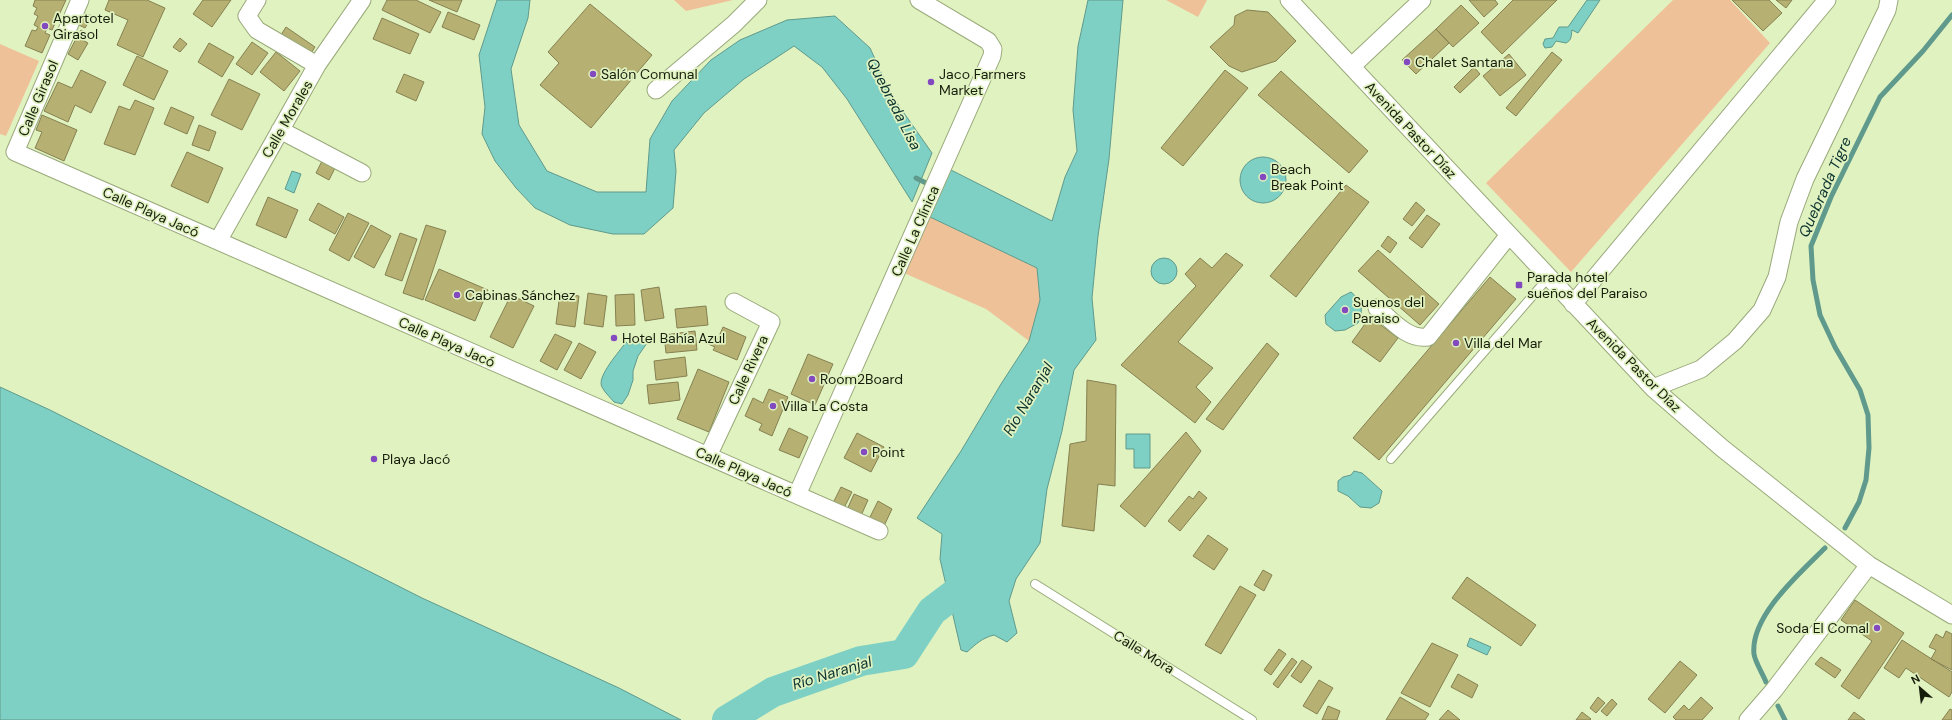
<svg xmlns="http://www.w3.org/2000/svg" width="1952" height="720" viewBox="0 0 1952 720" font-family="'DM Sans',sans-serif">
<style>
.green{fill:#eec199}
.water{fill:#7ed0c4;stroke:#5f9a8c}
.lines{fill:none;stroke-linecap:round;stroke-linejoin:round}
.stream{stroke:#5f9a8c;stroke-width:5}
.river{stroke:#7ed0c4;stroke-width:30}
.building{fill:#b6b072;stroke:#868151}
.lane-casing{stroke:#99a97a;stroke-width:10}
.street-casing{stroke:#99a97a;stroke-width:19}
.lane{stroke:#fff;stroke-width:8}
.street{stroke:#fff;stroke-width:17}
.poi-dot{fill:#8349bf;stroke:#e1f2c1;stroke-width:1.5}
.labels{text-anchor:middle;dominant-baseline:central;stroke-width:3.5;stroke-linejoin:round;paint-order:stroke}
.poi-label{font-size:14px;fill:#171d0b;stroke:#e1f2c1;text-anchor:start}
.street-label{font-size:14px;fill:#171d0b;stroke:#e1f2c1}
.water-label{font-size:15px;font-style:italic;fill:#0a332e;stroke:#e1f2c1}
</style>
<rect width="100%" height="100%" fill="#e1f2c1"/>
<path class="green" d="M674,0H733L686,11Z
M1166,0H1207L1198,17Z
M1673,0H1730L1770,43L1571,272L1486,183Z
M0,44L39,61L6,136L0,134Z
M928,216L1037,268L1040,300L1029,341L986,309L904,273Z"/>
<path class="water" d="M497,0H530L528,18L511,69L519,125L547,171L597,192H646L650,139L672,101L711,60L740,40L787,20L835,16L870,48L892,96L932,153L912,202L847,99L822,67L794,46L744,79L704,113L674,150L676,171L673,208L644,234H613L570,225L535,208L516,188L495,161L482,134L485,107L479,55Z
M1088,0H1123L1109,159L1098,236L1092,298L1096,340L1074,370L1062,431L1047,489L1040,543L1016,579L1009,601L1017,633L1007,642L994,635C982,638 976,644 967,652L961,650L940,559L942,534L917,518L961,451L1001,384L1029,341L1040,300L1037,268L928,216L949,169L1052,221L1065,177L1077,151L1073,110L1078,46Z
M1587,0H1600L1578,33L1572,30C1571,36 1572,40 1566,43L1556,41L1552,47L1545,48L1543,44L1545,39L1553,38L1559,27H1568Z
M1240 180a23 23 0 1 1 46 0a23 23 0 1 1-46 0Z
M292,171L301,174L294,193L285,189Z
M1151 271a13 13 0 1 1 26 0a13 13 0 1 1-26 0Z
M1351,292C1362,301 1364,310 1358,323L1345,330L1335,331L1326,324L1325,315L1341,297Z
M641,340L647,343L638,356L633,371V380L628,395L622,404L614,402C610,397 605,393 602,387C596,377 620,351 626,342L629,345Z
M0,387L50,410L422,598L619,688L681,720H0Z
M1126,434H1150V468H1134V449H1126Z
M1354,471L1362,473L1382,491L1379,503L1371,508L1360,507L1348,496L1338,491V481L1343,477L1351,475Z
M1470,638L1491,647L1487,655L1467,646Z"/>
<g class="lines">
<path class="stream" d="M916,178L932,186
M1845,528L1859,502L1866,480L1869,448L1868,415L1860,390L1835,347L1820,315L1813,280L1811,246L1831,197L1880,97L1923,51L1952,15
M1766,682C1763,674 1755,662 1754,654C1750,616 1801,572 1825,548
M1778,706L1785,720"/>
<path class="river" d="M727,720L773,692L861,661L904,654L932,611L981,574"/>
</g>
<path class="building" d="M35,0H66L52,30L47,28L45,33L50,35L42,53L25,46L32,30L36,31L38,27L34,25L38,16L34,14L37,8L33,6Z
M109,0H147L165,8L143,57L117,45L128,20L105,10Z
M203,0H231L212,27L193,14Z
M387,0H416L441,12L430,33L382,10Z
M429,0H462L457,12Z
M1469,0H1495L1498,4L1484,17Z
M1513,0H1557L1502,54L1481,32Z
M1732,0H1769L1782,13L1763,31Z
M1776,0H1792L1786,8Z
M590,4L652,55L591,128L540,85L559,63L548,52Z
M1461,5L1479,23L1453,47L1436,29Z
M1247,10L1268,12L1296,41L1276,61L1242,72L1229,66L1210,47L1234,25L1235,16Z
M448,12L480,25L474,40L442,27Z
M85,13L92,16L85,28L79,25Z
M382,18L419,34L410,54L373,39Z
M286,27L315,47L308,58L279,38Z
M1436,29L1449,43L1416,74L1402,60Z
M81,30L86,33L83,40L77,37Z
M77,37L88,43L78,60L68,54Z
M180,38L187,44L180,52L173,47Z
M252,42L268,53L252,75L236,64Z
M209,43L234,57L222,77L198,62Z
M276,52L300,71L284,91L260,72Z
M1552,52L1562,60L1516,116L1506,108Z
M1509,54L1526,75L1500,96L1483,76Z
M137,56L168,71L154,100L123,85Z
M1474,67L1480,74L1460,93L1454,87Z
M81,70L106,82L91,113L75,105L68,122L44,111L58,82L72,88Z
M1225,70L1248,88L1183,166L1161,148Z
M1281,71L1368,151L1349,173L1258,95Z
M404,74L424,82L416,101L396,92Z
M229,79L260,94L242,130L211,115Z
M135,100L154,108L135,155L104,144L119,106L130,110Z
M171,107L194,117L187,134L164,124Z
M42,115L77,130L64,161L35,148L42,132L36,130Z
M199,125L216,132L209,151L192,145Z
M187,152L223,168L208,203L171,186Z
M322,161L335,168L329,180L316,173Z
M1346,185L1369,202L1296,297L1270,276Z
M268,197L298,210L286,238L256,225Z
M1416,202L1425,210L1412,226L1403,219Z
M318,203L344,217L335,234L309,220Z
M348,213L369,223L349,261L329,250Z
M1427,215L1440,224L1422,248L1409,238Z
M371,225L391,236L374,268L354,257Z
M426,225L446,231L423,300L403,293Z
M400,233L417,239L402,281L385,275Z
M1388,236L1397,243L1390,253L1381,246Z
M1378,250L1439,304L1420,325L1358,271Z
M1226,253L1243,265L1178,342L1213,368L1196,387L1211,402L1195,423L1121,365L1196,286L1185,274L1200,258L1212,268Z
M439,269L488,290L475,321L425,300Z
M1490,277L1516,299L1379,460L1353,438Z
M659,287L664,318L645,321L641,290Z
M560,293L579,296L575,327L556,324Z
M588,293L607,296L603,327L584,324Z
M634,294L635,325L616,326L615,295Z
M511,295L534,306L513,348L490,337Z
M706,306L708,325L677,328L675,309Z
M1370,317L1398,338L1380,362L1352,342Z
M723,327L746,337L737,360L713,350L715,347L706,343L709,337L717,341Z
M695,331L697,350L666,353L664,335Z
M555,334L572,342L557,370L540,361Z
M579,343L596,352L581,379L564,370Z
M1267,343L1279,354L1223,430L1206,419Z
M808,354L833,364L815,405L791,394Z
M685,357L687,376L656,380L654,361Z
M698,369L729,382L709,432L677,419Z
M1087,380L1116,385L1115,486L1098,484L1094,531L1062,526L1070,444L1086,441Z
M678,382L680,400L649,404L647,385Z
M769,389L788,397L772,436L759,430L762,424L745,416L753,398L763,403Z
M789,428L808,437L799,458L779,450Z
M1186,432L1201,451L1145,527L1120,506Z
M857,433L884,447L871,472L844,458Z
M841,487L852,492L843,510L832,505Z
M1199,491L1207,498L1180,531L1168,521L1189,496L1193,499Z
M854,494L868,500L860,518L846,512Z
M878,501L892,509L883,528L868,521Z
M1208,535L1228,549L1214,570L1193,556Z
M1263,570L1272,575L1264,591L1254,585Z
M1467,577L1536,625L1521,646L1452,598Z
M1240,586L1256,595L1221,654L1205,645Z
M1855,600L1904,633L1859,699L1841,686L1872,641L1841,620Z
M1946,631L1952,634V670L1931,659L1936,650L1929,647L1936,634L1943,638Z
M1902,640L1952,672V692L1949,697L1906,668L1899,678L1884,668Z
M1432,643L1458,655L1430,707L1401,693Z
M1279,649L1286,654L1271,675L1264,670Z
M1821,657L1841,670L1835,678L1815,664Z
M1292,658L1297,662L1278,688L1273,684Z
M1302,660L1312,667L1301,683L1291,676Z
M1680,661L1697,675L1665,713L1648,699Z
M1458,674L1478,685L1472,698L1451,687Z
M1319,680L1333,688L1317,714L1303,706Z
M1400,697L1429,714L1425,720H1386Z
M1598,697L1605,703L1596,713L1590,708Z
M1701,697L1713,708L1702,720H1676L1673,717L1684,705L1689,710Z
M1612,699L1617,704L1607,716L1601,711Z
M1328,706L1340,711L1337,720H1322Z
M1950,709L1952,710V720H1942Z
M1448,710L1460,720H1439Z
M1582,712L1591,719L1590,720H1576Z
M1854,712L1865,720H1848Z"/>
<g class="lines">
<defs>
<path id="lane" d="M1391,459L1548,278
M1035,584L1252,720"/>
<path id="street" d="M80,0L15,152L879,531
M257,0L247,16L257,30L317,65
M1289,0L1653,388L1722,448L1869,565L1952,615
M1352,66L1422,0
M656,90L734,24L758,0
M280,130L362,173
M218,241L317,65L362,0
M1573,304L1827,0
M1377,308C1392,320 1407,340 1428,337L1509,235
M1653,388L1701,369L1735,341L1762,310L1777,277L1789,222L1805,179L1887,10L1889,0
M708,456L771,322L734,302
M797,495L992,56L993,49L988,41L919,0
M1748,720L1774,690L1869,565"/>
</defs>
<use href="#lane" class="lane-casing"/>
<use href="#street" class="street-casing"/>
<use href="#lane" class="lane"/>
<use href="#street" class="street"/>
</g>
<g class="poi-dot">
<circle cx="45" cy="26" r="4"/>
<circle cx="1407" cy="62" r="4"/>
<circle cx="593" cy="74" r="4"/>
<circle cx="931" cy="82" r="4"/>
<circle cx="1263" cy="177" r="4"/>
<rect x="1515" y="281" width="8" height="8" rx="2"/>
<circle cx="457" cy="295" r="4"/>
<circle cx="1345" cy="310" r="4"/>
<circle cx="614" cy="338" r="4"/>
<circle cx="1456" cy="343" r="4"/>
<circle cx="812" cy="379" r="4"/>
<circle cx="773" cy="406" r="4"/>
<circle cx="864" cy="452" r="4"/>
<circle cx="374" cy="459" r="4"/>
<circle cx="1877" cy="628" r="4"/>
</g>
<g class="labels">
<g class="poi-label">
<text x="53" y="18">Apartotel<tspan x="53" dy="16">Girasol</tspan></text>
<text x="1415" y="62">Chalet Santana</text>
<text x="601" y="74">Salón Comunal</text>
<text x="939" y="74">Jaco Farmers<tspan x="939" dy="16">Market</tspan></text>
<text x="1271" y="169">Beach<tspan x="1271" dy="16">Break Point</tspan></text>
<text x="1527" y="277">Parada hotel<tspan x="1527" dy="16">sueños del Paraiso</tspan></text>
<text x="465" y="295">Cabinas Sánchez</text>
<text x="1353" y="302">Suenos del<tspan x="1353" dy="16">Paraiso</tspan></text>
<text x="622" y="338">Hotel Bahía Azul</text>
<text x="1464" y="343">Villa del Mar</text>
<text x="820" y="379">Room2Board</text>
<text x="781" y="406">Villa La Costa</text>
<text x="872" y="452">Point</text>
<text x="382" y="459">Playa Jacó</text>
<text x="1869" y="628" text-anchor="end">Soda El Comal</text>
</g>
<g class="street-label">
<text transform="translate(38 98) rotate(-67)">Calle Girasol</text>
<text transform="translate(287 119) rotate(-60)">Calle Morales</text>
<text transform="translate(1411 130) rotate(47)">Avenida Pastor Díaz</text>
<text transform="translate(151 212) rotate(24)">Calle Playa Jacó</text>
<text transform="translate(915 231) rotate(-66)">Calle La Clínica</text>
<text transform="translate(447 342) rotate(24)">Calle Playa Jacó</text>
<text transform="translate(1634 365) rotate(45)">Avenida Pastor Díaz</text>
<text transform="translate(748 370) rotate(-65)">Calle Rivera</text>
<text transform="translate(744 472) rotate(24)">Calle Playa Jacó</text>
<text transform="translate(1144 652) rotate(32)">Calle Mora</text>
</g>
<g class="water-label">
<text transform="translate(894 104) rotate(63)">Quebrada Lisa</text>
<text transform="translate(1825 187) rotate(-66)">Quebrada Tigre</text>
<text transform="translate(1028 399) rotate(-59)">Río Naranjal</text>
<text transform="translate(832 673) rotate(-17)">Río Naranjal</text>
</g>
</g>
<g transform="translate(1920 688) rotate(332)" stroke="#e1f2c1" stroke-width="3" paint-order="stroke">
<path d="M0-3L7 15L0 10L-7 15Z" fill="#171d0b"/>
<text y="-6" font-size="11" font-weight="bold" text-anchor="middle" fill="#171d0b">N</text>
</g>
</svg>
